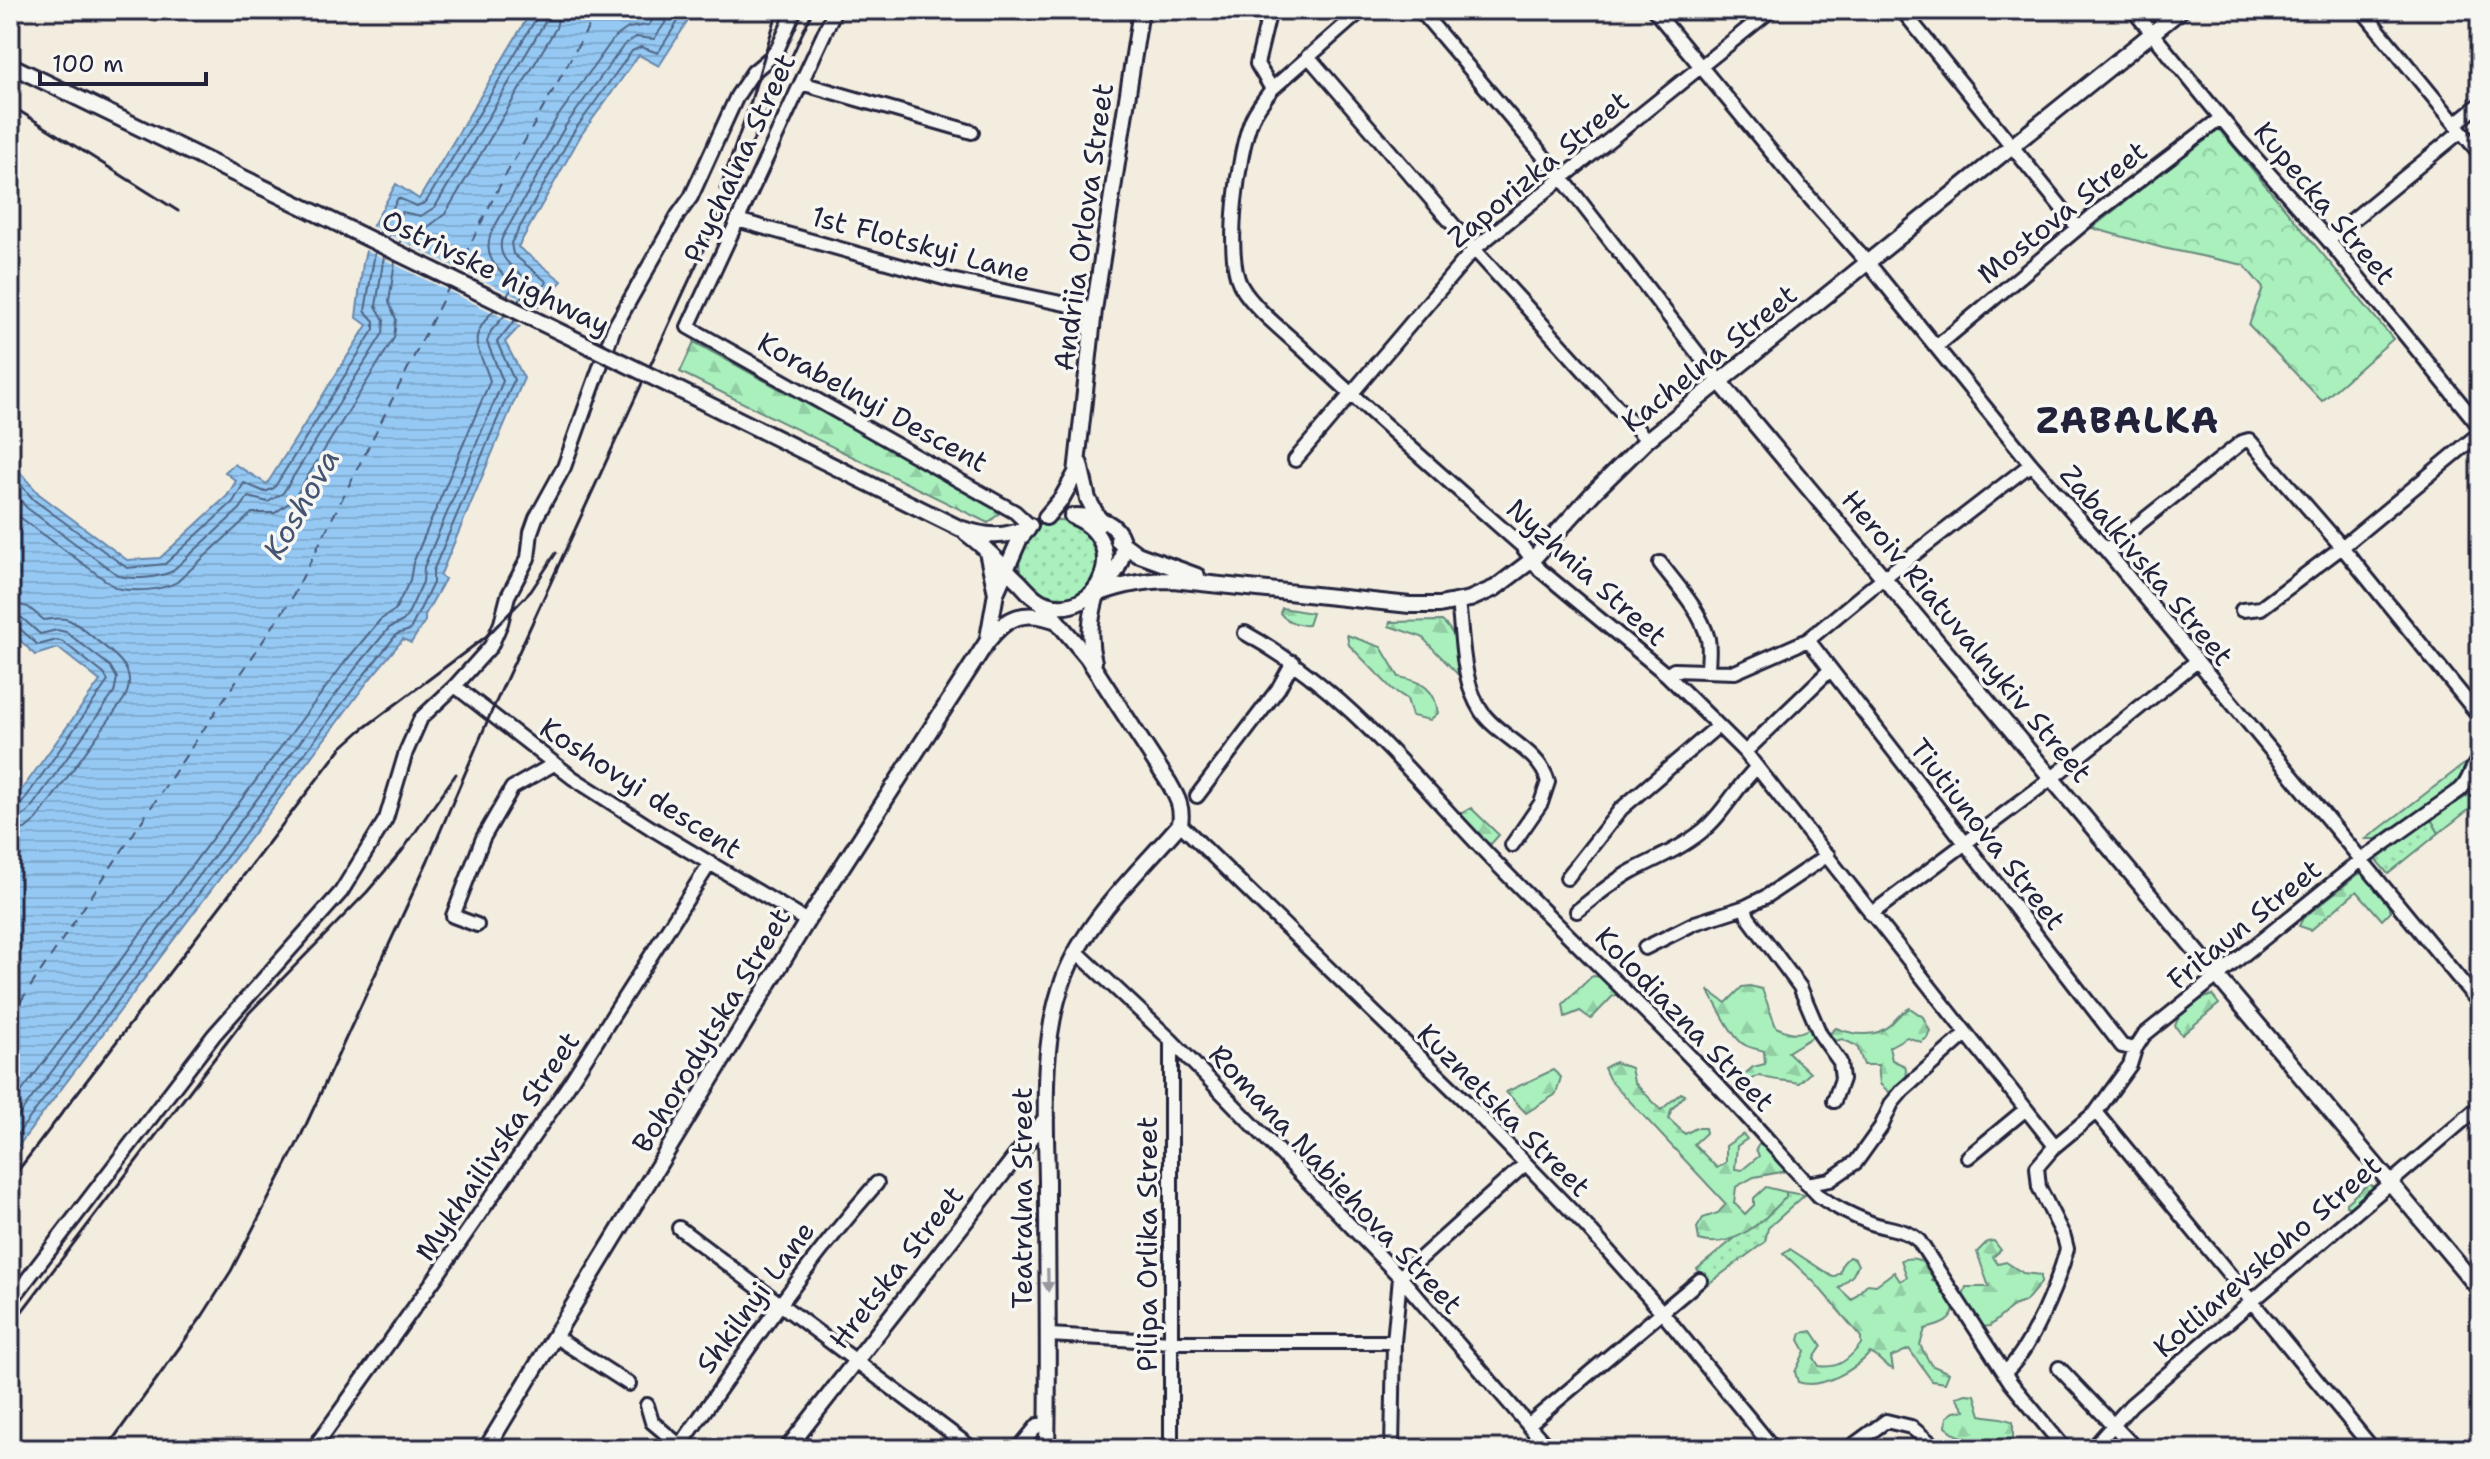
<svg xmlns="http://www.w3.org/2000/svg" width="2490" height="1459" viewBox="0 0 2490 1459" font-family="'Shantell Sans',sans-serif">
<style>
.grass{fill:url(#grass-dots);stroke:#66897c;stroke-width:2}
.forest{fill:url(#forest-firs);stroke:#66897c;stroke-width:2}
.park{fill:url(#park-crowns);stroke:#66897c;stroke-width:2}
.water{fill:url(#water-rules);stroke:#6786a9;stroke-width:2}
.pier{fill:#f3ede0}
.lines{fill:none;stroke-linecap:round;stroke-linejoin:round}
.shore{stroke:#506585;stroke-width:2}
.ferry{stroke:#445472;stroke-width:2;stroke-dasharray:10 8;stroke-linecap:butt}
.minor-casing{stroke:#22223b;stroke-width:18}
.tertiary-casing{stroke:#22223b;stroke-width:20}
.minor{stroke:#f6f6f2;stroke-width:12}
.tertiary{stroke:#f6f6f2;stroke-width:14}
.rail{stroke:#22223b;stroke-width:3}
.tertiary-bridge-casing{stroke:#22223b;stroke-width:20;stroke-linecap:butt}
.tertiary-bridge{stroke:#f6f6f2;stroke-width:14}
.oneway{fill:#9797a0}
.labels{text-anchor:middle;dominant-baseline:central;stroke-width:7;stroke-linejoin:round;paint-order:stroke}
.street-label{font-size:28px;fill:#22223b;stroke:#f6f6f2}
.water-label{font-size:30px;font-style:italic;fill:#445472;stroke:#f6f6f2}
.district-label{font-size:36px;font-weight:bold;letter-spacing:2px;fill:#22223b;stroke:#f6f6f2}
</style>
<defs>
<pattern id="grass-dots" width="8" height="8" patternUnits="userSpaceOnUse" patternTransform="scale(2)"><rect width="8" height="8" fill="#a9f0bd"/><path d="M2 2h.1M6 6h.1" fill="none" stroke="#91cea3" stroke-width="1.8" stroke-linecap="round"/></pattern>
<pattern id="forest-firs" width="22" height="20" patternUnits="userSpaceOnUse" patternTransform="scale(2)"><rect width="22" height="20" fill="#a9f0bd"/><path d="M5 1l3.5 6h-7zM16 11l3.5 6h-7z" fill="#91cea3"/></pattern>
<pattern id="park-crowns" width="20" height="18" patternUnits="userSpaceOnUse" patternTransform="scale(2)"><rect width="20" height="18" fill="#a9f0bd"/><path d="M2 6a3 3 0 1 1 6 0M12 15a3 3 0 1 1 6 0" fill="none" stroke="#91cea3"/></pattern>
<pattern id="water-rules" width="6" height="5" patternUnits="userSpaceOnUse" patternTransform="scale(2)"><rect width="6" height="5" fill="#95c9f3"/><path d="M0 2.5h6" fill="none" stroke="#80acd1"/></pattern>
</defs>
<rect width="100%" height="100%" fill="#f3ede0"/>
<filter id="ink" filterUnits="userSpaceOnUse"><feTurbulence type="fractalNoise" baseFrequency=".0125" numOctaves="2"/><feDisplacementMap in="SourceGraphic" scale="16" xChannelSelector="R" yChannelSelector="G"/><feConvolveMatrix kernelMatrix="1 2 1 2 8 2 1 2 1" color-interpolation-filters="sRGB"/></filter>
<g filter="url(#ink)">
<path class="grass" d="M1019 560a40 40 0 1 1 80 0a40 40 0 1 1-80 0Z
M2431,819L2439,833L2388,874L2376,860Z
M1786,1192L1805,1195L1768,1228L1765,1242L1708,1284L1697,1269L1785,1197Z"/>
<path class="forest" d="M694,342L1002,511L988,523L680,372Z
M1282,608L1312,613L1308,625C1300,626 1285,621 1280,613Z
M1442,621C1460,636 1462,662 1467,684L1422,637L1389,626L1390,622Z
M1347,635L1381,647L1399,677C1422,681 1435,689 1438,713L1430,720L1412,716L1407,699L1392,689L1349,645Z
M2467,762L2461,781L2376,839H2366Z
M2472,793L2480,795V801L2439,833L2431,819Z
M1471,808L1499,835L1491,844L1487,843L1462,818V813Z
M2360,873C2373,881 2387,896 2390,912L2382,920L2357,891L2311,930L2299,926L2303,918Z
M1592,976C1606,977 1615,980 1618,995L1613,996L1591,1019L1580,1011L1565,1017L1563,1004Z
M1750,986L1762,989L1776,1027C1789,1033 1797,1036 1810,1028L1814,1036L1788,1052L1810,1073L1799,1083C1787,1080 1768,1081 1760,1075L1744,1083L1739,1079L1753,1067L1765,1064L1764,1051C1758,1049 1750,1048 1745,1045C1733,1040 1716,1003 1708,990L1726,1003L1742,987Z
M2212,995L2219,1004L2182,1035L2175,1026C2180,1009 2195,1001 2212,995Z
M1910,1008L1923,1017L1930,1031L1927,1038L1921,1042L1907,1037L1889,1047L1892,1060L1905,1066L1907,1075L1898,1087L1889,1092L1880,1084L1878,1065H1864L1857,1046L1842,1039L1829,1043L1826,1037L1836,1028C1854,1035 1876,1038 1891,1024C1898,1017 1900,1013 1910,1008Z
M1615,1062L1631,1068L1634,1082L1661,1110L1681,1093L1685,1095L1671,1110L1669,1119L1685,1134L1696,1128H1705L1706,1133L1694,1144L1717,1168L1726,1162V1146L1743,1134L1747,1139L1737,1146L1735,1169L1742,1170L1759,1156L1756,1149L1760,1143L1787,1171L1754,1177L1736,1187L1734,1203L1745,1214L1754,1205V1198L1766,1187L1786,1192V1197C1765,1220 1733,1251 1699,1240L1697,1228L1703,1218L1718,1213L1726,1204L1609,1079L1604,1068Z
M1553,1070L1561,1077L1556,1094L1526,1113L1506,1092Z
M2368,1184L2374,1187L2352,1208L2346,1206V1203Z
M1994,1241L2001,1250L1993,1257L1998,1264L2006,1262L2023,1273L2041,1275V1283L2025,1302L2013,1306L1990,1326L1983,1327L1963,1295L1966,1287H1989L1977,1252L1987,1242Z
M1790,1249L1833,1277L1840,1273L1843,1263L1849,1257L1855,1259L1858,1265L1853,1275L1839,1288L1852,1300L1867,1284L1876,1285L1894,1272L1900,1281L1907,1277L1901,1260C1915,1256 1922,1260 1933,1270L1932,1281L1941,1285L1955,1304C1954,1322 1941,1325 1925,1329L1920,1345L1931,1365L1949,1373L1945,1383L1932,1381L1909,1349L1891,1357L1893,1369C1883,1366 1880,1357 1870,1353C1855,1370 1821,1390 1798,1382L1795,1372L1805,1351L1799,1340L1801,1333L1812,1331L1822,1346L1814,1358L1819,1366C1839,1369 1849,1359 1861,1344V1337L1815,1283L1783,1253Z
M1966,1394L1975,1395L1981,1415C1993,1418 2002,1416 2013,1422V1440L2008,1449H1979L1978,1442L1957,1435L1946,1427L1947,1417L1954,1412L1965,1410L1956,1397Z"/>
<path class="park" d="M2218,128L2393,339L2322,401L2249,325L2263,288L2244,265L2163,248L2092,228Z"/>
<path class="water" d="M532,10H695L659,66L639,55L581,135L518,247L562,281L505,342L524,378L440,576L445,579L425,615V621L411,643L403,639L369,680L10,1157V806L100,681L58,648L35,655L10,630V461L39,494L127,560L160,558L227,496L236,481L225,472L234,464L267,484L367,325L356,317L363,263L372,227L396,184L419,199Z"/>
<path class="pier" d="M369,225L541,309L524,328L363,249Z"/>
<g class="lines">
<path class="shore" d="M379,234L398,198L417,206L426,202L537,17L538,10
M388,238L402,212L421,216L435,207L545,22L548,10
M399,244L407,228L428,227L445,214L556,28L560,10
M507,296L514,285C498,269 482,258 491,233L556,119L614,38L628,28L649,25L659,10
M518,302L532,284C519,270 495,261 502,238L566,125L624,45L636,37L654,39L674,10
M528,306L547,282L513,254L511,243L574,131L632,51L641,47L658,53L685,10
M10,473L34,500L127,568L165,564L233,502L244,483L265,492L274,488L374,329V321L365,311L375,252
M10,488L27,508L119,576C134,580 156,578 171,572L240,509L248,497L268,502L283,493L383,333L384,320L376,306L384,256
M10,507L21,518L116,588C134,592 161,591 177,582L252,513H275L293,500L394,338L396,319L389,302L395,261
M10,603L28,607L44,620C52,619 60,617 69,620C78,624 87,632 95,639C115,655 140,670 124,699L37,819L25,829L10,831
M10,615L22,618L40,634L57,630L66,632L110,666L117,678L114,693L28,812L20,818L10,819
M10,625L18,627L38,645L57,640L63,642L104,674L108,681L20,806L10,809
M10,1107L345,662L380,620L395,610L410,580L413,563L490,381C480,347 464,342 494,310
M10,1127L355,669L389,628L403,621L407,616L423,582L424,567L503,381L487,342L491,331L505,315
M10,1144L363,676L397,634L410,630L433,583V571L514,380L497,342L515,320"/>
<path class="ferry" d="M456,273L499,187L598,10
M10,1017L292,598L450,285"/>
<defs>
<path id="minor" d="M835,10L688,327L1015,512L1030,526
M1015,10L1020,12
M1270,10L1257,64L1272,89C1264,99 1257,108 1252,119C1238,151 1224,256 1241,286C1254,309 1286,333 1305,351C1376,418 1449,482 1522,546L1540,570L1667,675L1745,752L2055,1146
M1420,10L1562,178L1719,381
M1654,10L1802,189L1873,269L2031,464L2106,550L2480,1004
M1902,10L2078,228
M2133,10L2240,141L2328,240L2480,427
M2362,10L2480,154
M1308,56L1474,249L1647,440
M801,83L972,132
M1272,89L1362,10
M2455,124L2480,104
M737,220L951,280L1094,310
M2328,240L2461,131
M1936,347L2096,213L2221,118
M1295,460L1474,249L1771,10
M2106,550L2242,442L2249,440L2342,547L2480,717
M1660,563C1677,585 1701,611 1708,639C1710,649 1708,661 1708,671
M1458,602C1463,637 1461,680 1481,711C1498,737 1540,750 1548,782L1541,803L1512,845
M2242,610L2261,608L2342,547L2480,433
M1245,633C1345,688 1416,780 1494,861C1570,939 1650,1013 1725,1093C1757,1127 1787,1162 1819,1196C1834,1207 1853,1216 1871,1223C1887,1229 1905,1228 1919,1241L2011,1383L2065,1449
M1808,640L2122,1046L2135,1049
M1667,675L1674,670L1735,672L1808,640L1877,583L2031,464
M455,686L573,778L651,828L807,921
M1745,752L1830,670
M1197,796L1278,689L1293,662
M1180,824L1465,1101L1586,1226L1661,1311L1774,1449
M1567,878L1621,809L1718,726
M1745,907L1748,917L1800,987L1820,1034L1840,1062L1842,1079L1834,1101
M1577,911C1595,897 1612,882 1632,871C1655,859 1680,849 1701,832C1723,815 1736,787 1757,767
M1871,914L2052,778L2197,661
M477,925L453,916L483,838L512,788L554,764
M1645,948L1695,923L1745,907L1767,896L1828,855
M1077,952L1171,1040L1400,1277L1549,1449
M2096,1112L2373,1449
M1968,1157L2026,1109
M1807,1184L1830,1180L1856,1162L1881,1127L1892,1103L1903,1090L1966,1034
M679,1228L973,1449
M10,1302L214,1035L341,892L386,819L406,752L421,718L455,686L491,646L501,623L508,596L528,558L531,532L536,518L564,467L614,328L678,215L691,197L737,96L753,72L771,57L778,48L795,10
M1049,1335L1172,1342H1394
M554,1336L629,1384
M2059,1368L2136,1449
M2004,1373C2030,1352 2058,1282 2067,1249L2064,1237L2039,1187L2037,1167L2055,1146L2096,1112L2130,1065L2135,1049L2144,1035L2360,861L2460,790C2471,780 2470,767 2480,758
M647,1405L652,1422L684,1449
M1528,1425L1700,1280
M680,1446C743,1356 804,1266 877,1183
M313,1449L436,1277L566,1089L710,863
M1018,1449L1038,1425H1047
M1171,1449V1040
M1392,1449L1394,1342L1400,1277L1525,1164
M1848,1449L1886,1421L1911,1427L1938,1449
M2092,1449L2131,1405L2480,1106"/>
<path id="tertiary" d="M10,65L320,215
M1719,381L2480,1290
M673,387L959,528C986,537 1005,539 1030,526
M1080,464L1088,499L1101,523
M1076,516C1128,516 1136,553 1103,588
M1046,517L1062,498L1076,473L1094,310L1141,10
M966,533C984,546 1000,563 1016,579C1026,588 1031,598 1044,603C1101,623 1133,540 1072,516
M1118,540L1137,554L1197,576
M987,552L996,593L988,638
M996,593L1020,538L1028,529
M1084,599C1114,587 1140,580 1173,580L1410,605H1439L1470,599L1495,588L1532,560L1594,492L1647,440L2181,10
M1041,602L1087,657L1169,783C1177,797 1183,807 1180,824C1140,871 1086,919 1064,978C1040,1042 1046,1115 1047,1182C1047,1271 1049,1360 1047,1449
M1094,662C1087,636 1091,613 1099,588
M486,1449L807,921L987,642C1007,616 1025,609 1057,621
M787,1449L1046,1118"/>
</defs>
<use href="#minor" class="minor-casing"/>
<use href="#tertiary" class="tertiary-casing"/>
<use href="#minor" class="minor"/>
<use href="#tertiary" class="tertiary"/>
<path class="rail" d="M10,105L178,211
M720,189L750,104L778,10
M10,1181L341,748L360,731L488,635L531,591L556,553
M10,1327L249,1013L367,892L402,851L456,774
M106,1449L203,1315L231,1271L299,1140L428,860L490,715L813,10"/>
<defs>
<path id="tertiary-bridge" d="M320,215L673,387"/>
</defs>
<use href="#tertiary-bridge" class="tertiary-bridge-casing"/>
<use href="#tertiary-bridge" class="tertiary-bridge"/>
</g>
<defs><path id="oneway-solid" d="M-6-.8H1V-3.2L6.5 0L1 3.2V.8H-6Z" transform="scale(2)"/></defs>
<use class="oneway" href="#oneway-solid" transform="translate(1048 1280) rotate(89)"/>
</g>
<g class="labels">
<g class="street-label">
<text transform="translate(739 158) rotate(-65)">Prychalna Street</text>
<text transform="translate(1538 169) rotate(-40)">Zaporizka Street</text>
<text transform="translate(2325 203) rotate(50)">Kupecka Street</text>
<text transform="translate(2062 212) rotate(-39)">Mostova Street</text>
<text transform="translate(1083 227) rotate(-82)">Andriia Orlova Street</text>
<text transform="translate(921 244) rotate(15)">1st Flotskyi Lane</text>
<text transform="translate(496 272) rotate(26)">Ostrivske highway</text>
<text transform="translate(1709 358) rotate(-39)">Kachelna Street</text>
<text transform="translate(873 402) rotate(29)">Korabelnyi Descent</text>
<text transform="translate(2147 565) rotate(50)">Zabalkivska Street</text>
<text transform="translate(1587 572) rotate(42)">Nyzhnia Street</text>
<text transform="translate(1967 636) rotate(50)">Heroiv Riatuvalnykiv Street</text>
<text transform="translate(641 788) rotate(33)">Koshovyi descent</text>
<text transform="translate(1988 834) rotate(52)">Tiutiunova Street</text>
<text transform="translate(2244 924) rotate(-39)">Fritaun Street</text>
<text transform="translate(1685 1019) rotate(46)">Kolodiazna Street</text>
<text transform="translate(711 1030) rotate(-59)">Bohorodytska Street</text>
<text transform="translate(1504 1110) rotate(45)">Kuznetska Street</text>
<text transform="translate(497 1146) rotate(-56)">Mykhailivska Street</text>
<text transform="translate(1336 1179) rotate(47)">Romana Nabiehova Street</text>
<text transform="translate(1022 1198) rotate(-90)">Teatralna Street</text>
<text transform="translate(1147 1244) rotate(-90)">Pilipa Orlika Street</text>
<text transform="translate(2267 1256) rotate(-41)">Kotliarevskoho Street</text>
<text transform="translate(896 1267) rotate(-52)">Hretska Street</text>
<text transform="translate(755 1297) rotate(-54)">Shkilnyi Lane</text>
</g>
<g class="water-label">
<text transform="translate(301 504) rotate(-60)">Koshova</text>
</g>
<g class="district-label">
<text x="2128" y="420">ZABALKA</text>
</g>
</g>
<rect width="2490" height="1459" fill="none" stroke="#f6f6f2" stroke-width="40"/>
<rect x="20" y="20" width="2450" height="1419" fill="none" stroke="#22223b" stroke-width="3" filter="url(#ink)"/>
<path d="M40 72v12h166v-12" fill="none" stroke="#22223b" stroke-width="4"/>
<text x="52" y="72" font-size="24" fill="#22223b" stroke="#f6f6f2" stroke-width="6" paint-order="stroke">100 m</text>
</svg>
